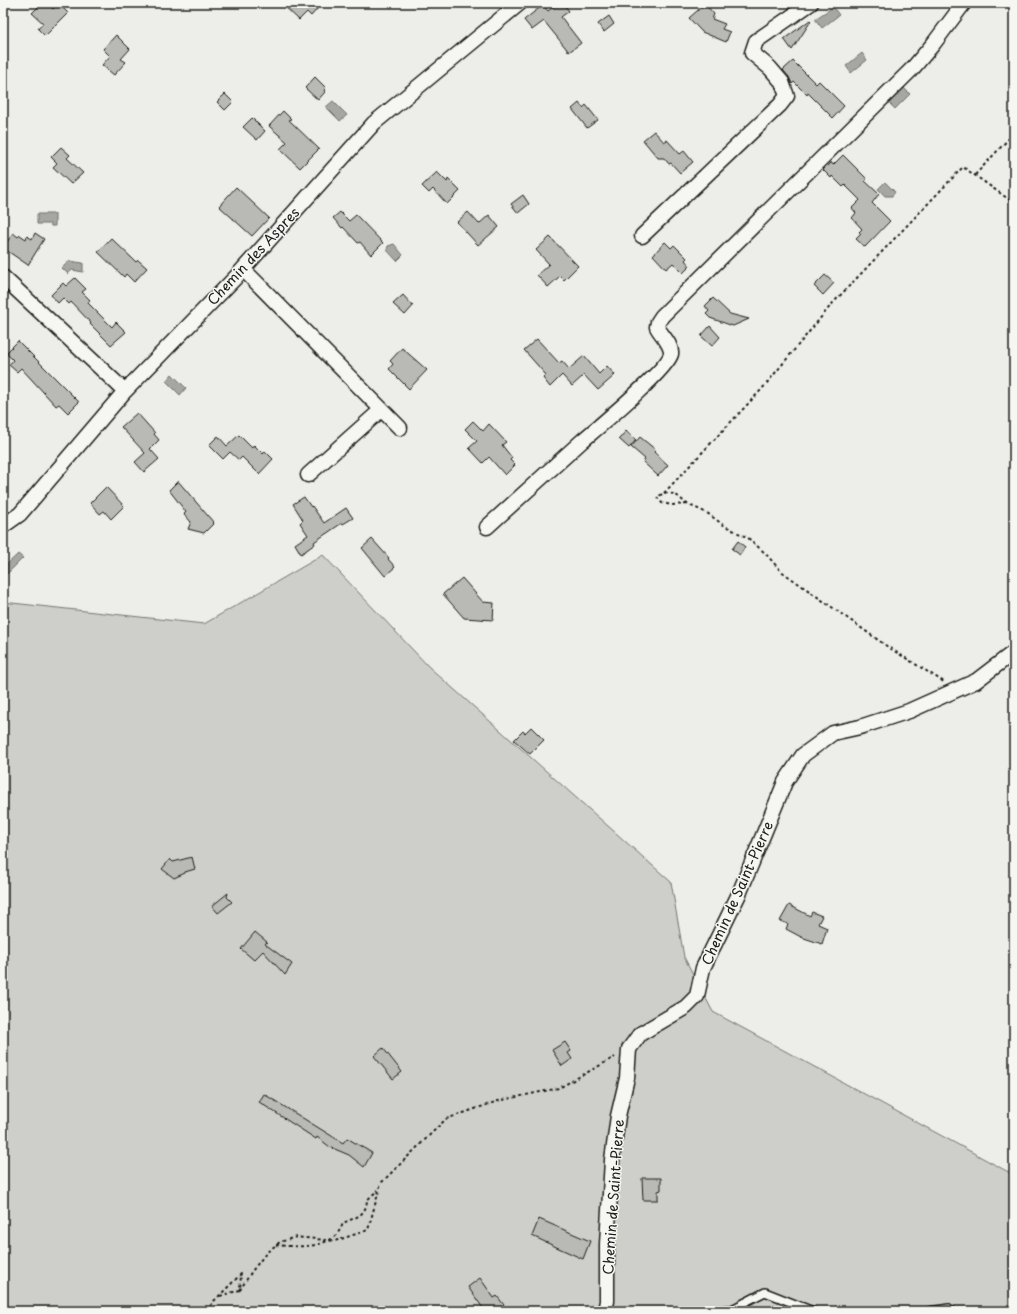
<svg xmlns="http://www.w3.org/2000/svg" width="1017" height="1314" viewBox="0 0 1017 1314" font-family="'Playpen Sans',sans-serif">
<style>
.green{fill:#cececb;stroke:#757574}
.water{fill:#a6a6a3;stroke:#6f6f6d}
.building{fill:#b9b9b6;stroke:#1c1c1c}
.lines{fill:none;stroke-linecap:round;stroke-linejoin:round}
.service-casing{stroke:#1c1c1c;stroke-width:10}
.minor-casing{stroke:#1c1c1c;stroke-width:17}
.path{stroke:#1c1c1c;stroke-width:2;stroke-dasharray:3 3;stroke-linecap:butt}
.service{stroke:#f6f6f2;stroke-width:7}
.minor{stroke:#f6f6f2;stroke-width:14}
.labels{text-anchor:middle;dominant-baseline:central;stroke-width:3;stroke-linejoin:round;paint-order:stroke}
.street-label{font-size:14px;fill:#1c1c1c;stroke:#f6f6f2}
</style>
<rect width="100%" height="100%" fill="#edede9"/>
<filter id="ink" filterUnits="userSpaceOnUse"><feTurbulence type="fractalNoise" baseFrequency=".025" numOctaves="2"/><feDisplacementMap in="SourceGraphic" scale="8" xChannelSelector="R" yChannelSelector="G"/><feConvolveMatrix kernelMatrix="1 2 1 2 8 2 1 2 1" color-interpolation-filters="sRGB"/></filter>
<g filter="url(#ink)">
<path class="green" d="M323,555L429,667L671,882L684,957L713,1012L1014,1175V1311H3V602L204,624Z"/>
<path class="water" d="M833,7L839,15L822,28L815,19Z
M862,53L867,60L851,73L846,66Z
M903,87L910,94L895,109L888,102Z
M333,101L347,115L340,121L326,107Z
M885,182L895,192L892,196H885L878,189Z
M37,214H55V226H51L50,224H37Z
M394,244L403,255L397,261L387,250L388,246Z
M69,261L83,263V272L72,270L68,274L62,268Z
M172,374L186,388L180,395L166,381Z
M18,554L23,558L7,574L3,568Z"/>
<path class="building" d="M42,3H47L53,9L58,3L68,13L45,36L38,29L43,23L32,13Z
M281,3H316L314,4L318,8L311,16L307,12L299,20Z
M559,3H563L569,11L561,17L581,43L569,52L544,21L532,30L524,20L543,5L548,11Z
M705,4L714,14L712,19L725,24L722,29L730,32L726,42L702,32L689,18Z
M609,16L614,24L604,32L598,24Z
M810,20L811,21L792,50L784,39Z
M116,35L130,49L121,59L126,62L114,75L102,65L110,56L103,49Z
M793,61L816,84L819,81L844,106L833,118L808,93L807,95L794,82L792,84L789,77L783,70Z
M315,77L326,88L324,90L325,92L318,100L305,88Z
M225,94L233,102L225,110L217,102Z
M579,103L583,108L586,105L598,120L587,128L572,109Z
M283,111L291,119L289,120L319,149L300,168L280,149L287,142L269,126Z
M252,118L265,131L257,140L243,127Z
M654,131L664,142L667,140L680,154L684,151L693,162L680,173L671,163L669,164L664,158H658L643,140Z
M61,147L70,155L67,158L83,173L71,184L53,167L57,163L51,157Z
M843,155L867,179L865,181L879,194L872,203L890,221L865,247L856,239L861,234L859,232L862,229L852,218L856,213L852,208L860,200L845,185L843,187L832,176L831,178L823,170L831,162L833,165Z
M437,172L447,182L448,179L460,191L447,204L433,189L429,193L422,186Z
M236,187L269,218L252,236L219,206Z
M523,195L529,204L518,213L511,204Z
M340,212L349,221L356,215L383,243L371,255L360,242L358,243L343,227L342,228L333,218Z
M468,212L479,224L489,215L499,227L478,245L457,222Z
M13,233L18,237L20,235L26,239L27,236L32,239L35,233L44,239L28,265L3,248Z
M550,237L578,266L564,280L560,276L548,287L537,275L549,264L536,250Z
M111,238L136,262L138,260L147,268L134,282L126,274L124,277L98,252Z
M665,242L671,248L674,245L687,258L685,260L690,266L683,273L673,263L666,269L653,255Z
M825,275L834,283L823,295L814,286Z
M75,278L86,289L82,292L90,300L88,303L112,327L116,322L126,332L111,345L90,324L91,323L71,302L69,304L63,298L58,303L51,295L63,283L66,286Z
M403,295L413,306L405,315L393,304Z
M713,298L730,314L749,319L733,326L710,318L706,314L709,311L705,306Z
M710,326L720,337L712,346L701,336Z
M537,339L559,363L562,361L569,369L584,356L599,374L607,366L615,375L598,390L584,375L572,386L562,375L550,387L543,378L546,375L524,350Z
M18,341L79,402L68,413L59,404L56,406L21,368L17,372L9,365L13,360L6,353Z
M402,348L427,370L409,389L389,369L393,364L390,361Z
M137,413L155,433L154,434L159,440L150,449L159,459L144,472L135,462L145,453L121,427Z
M473,421L483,431L489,424L506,442L502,445L512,458L510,460L515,465L505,475L489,457L483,463L469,448L477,441L465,429Z
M626,431L636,440L629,448L619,439Z
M239,435L252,448L254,445L263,454L265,451L273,459L259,474L242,457L239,460L230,452L223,459L209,445L218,436L227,446Z
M640,437L656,450L654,452L668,465L658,476L643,462L645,459L631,447Z
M178,481L214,523L204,533L188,529L191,522L184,514L186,512L169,490Z
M106,487L124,506L111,519L104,511L100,514L90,503Z
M304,497L311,507L312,506L324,523L346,508L353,518L343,524L342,523L314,542L315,544L301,554L295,544L308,535L300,523L303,520L293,504Z
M372,539L389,558L388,559L395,567L385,576L362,548Z
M738,541L745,547L740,555L732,549Z
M462,578L483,602L494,603L493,620L464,618L443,594Z
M531,727L544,740L530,754L514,740L523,731L525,733Z
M192,857L195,869L185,872V873L174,878L162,869L170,859L173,862Z
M228,893L227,897L232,902L218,913L212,906Z
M789,905L810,916L812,912L822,916L818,924L827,928L822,944L801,937L786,929L788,924L780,921Z
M255,932L267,942L265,944L292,964L285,975L263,951L254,960L241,949Z
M565,1042L571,1051L568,1053L572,1059L562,1066L552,1050Z
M383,1048L402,1072L393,1079L374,1056Z
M264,1094L343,1143L347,1138L372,1153L364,1167L349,1155L330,1147L317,1137L316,1139L259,1102Z
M642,1178H661V1190L658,1191V1200H643Z
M539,1219L590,1241L583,1259L532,1236Z
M480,1278L494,1298L497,1296L504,1305L496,1311H485L468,1287Z"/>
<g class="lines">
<defs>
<path id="service" d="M710,1311L732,1309L765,1292L813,1311
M929,1311L949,1308L952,1311"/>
<path id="minor" d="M642,236L780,105L787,96L782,82L770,68L752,53L756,41L811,3
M243,269L400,428
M3,277L125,391
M308,475L381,410
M3,526L20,514L125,391L236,277L374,123L520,3
M487,527C519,498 550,470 582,441C597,428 668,369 671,354C672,344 661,335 657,327L658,322L662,316L913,68L934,43L964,3
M605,1311L607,1301V1244L612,1160L618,1116L627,1078L629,1049L640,1034L686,1007L697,996L703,968L739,894L785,782L803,755L833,733L860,727L909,711L976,681L1014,652"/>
</defs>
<use href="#service" class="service-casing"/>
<use href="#minor" class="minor-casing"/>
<path class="path" d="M975,175L1014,133
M664,493L762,389L832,304L963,167L1014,203
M687,504L672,505L662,503L657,497L664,493L675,494L687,504L707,513L725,526L748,538L765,553L781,571L888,647L944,682
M276,1245C300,1247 334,1250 343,1223C356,1217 366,1216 367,1200L378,1190
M220,1296L240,1290
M207,1311L214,1301L241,1274L240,1290L252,1271L267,1252L280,1242L296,1237L335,1241L368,1230L381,1183L446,1119L498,1101L559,1088L615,1057"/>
<use href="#service" class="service"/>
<use href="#minor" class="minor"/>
</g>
</g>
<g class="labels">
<g class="street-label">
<text transform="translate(253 256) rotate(-47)">Chemin des Aspres</text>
<text transform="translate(737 893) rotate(-66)">Chemin de Saint-Pierre</text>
<text transform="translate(613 1197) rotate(-86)">Chemin de Saint-Pierre</text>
</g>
</g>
<rect width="1017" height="1314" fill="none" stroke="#f6f6f2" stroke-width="16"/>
<rect x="8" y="8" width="1001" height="1298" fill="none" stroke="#1c1c1c" stroke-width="1.5" filter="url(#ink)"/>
</svg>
